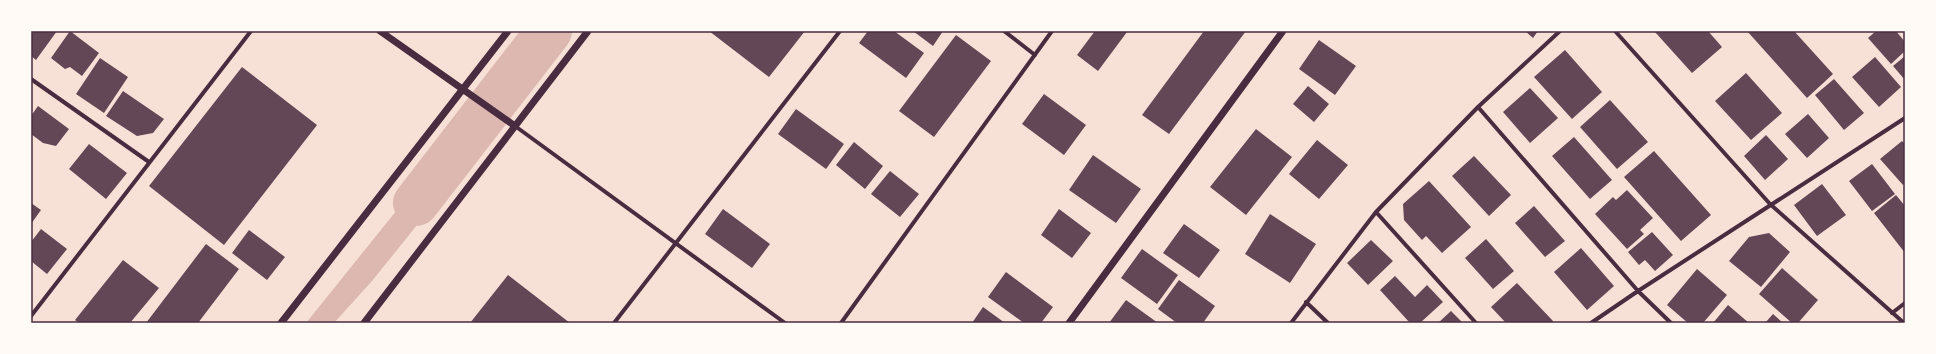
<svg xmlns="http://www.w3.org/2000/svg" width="1936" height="354" viewBox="0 0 1936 354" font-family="Raleway,sans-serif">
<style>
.water{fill:#dcb8b0}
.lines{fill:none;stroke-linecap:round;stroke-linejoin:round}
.river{stroke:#dcb8b0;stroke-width:46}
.building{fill:#644757}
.minor{stroke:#4a2c40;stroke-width:4}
.tertiary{stroke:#4a2c40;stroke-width:7}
.neatline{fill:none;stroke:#4a2c40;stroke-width:1.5}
</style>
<rect width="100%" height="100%" fill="#f7e1d7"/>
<path class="water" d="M529,31H555L531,61L515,48Z
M446,149L467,163L372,281L334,323H306Z"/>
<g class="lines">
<path class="river" d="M416,203L549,31"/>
</g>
<path class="building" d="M31,31H57L36,60L31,56Z
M70,31L99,53L82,76L70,67L65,69L51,58Z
M709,31H805L769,77Z
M868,31H894L924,53L906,78L859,43Z
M913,31H943L933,46Z
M1095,31L1127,32L1098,71L1077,55Z
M1204,31H1246L1169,134L1142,115Z
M1525,31H1538L1533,38Z
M1656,31H1708L1722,47L1692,73L1655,32Z
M1747,31H1794L1833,74L1807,98Z
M1876,31H1896L1905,42V51L1891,64L1868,38Z
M956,35L991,61L934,137L899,111Z
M1319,40L1356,66L1335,95L1299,69Z
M1565,50L1602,92L1572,119L1534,77Z
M1905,56V80L1893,66Z
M1875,57L1901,87L1879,107L1852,77Z
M100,58L128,77L104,113L76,94Z
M242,67L317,125L224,245L149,186Z
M1746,73L1782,113L1751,140L1715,101Z
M1834,79L1864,113L1844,130L1815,95Z
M1308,86L1329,104L1314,122L1293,104Z
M1530,88L1558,118L1530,143L1503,112Z
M123,91L164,119L153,133L137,136L106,116Z
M1044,94L1086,125L1064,155L1022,124Z
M1610,100L1648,142L1617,169L1580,127Z
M38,106L69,129L56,146L43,143L31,134V116Z
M796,109L844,144L826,169L778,134Z
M1808,114L1829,138L1807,158L1785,134Z
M1256,129L1292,157L1246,215L1210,187Z
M1766,135L1788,159L1765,180L1744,156Z
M1574,137L1612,180L1590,199L1552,156Z
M1317,140L1348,165L1319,199L1289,174Z
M1902,141L1905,144V183L1903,185L1880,159Z
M854,142L883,166L865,189L836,165Z
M89,144L127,173L106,199L69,169Z
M1654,151L1711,215L1681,241L1624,177Z
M1093,155L1141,189L1116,223L1069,190Z
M1474,156L1511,195L1489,216L1452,176Z
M1872,164L1895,194L1872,211L1849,181Z
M890,171L919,194L900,217L871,194Z
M1429,181L1471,227L1442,253L1426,236L1422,240L1404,220L1403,204Z
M1822,184L1846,215L1817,236L1794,205Z
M1627,190L1653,218L1640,230L1644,234L1627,249L1595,214L1613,197L1616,200Z
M1896,195L1905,206V253L1874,213Z
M31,203L41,210L31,224Z
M1534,206L1565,241L1545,257L1515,223Z
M723,209L770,244L752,268L705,234Z
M1059,209L1091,233L1072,258L1041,235Z
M1270,214L1316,244L1290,283L1245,254Z
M1184,224L1220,250L1199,278L1163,253Z
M41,229L67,249L47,274L31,261V242Z
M249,230L285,257L267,280L232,253Z
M1652,232L1673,255L1655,271L1645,260L1639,265L1628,252Z
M1769,233L1790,252L1761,287L1729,261L1749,237Z
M1486,239L1514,271L1493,289L1465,258Z
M1371,240L1393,261L1368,285L1347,263Z
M206,244L239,269L198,323H146Z
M1581,248L1614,286L1587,310L1554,272Z
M1142,249L1178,275L1157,304L1121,278Z
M123,260L159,288L130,323H79L75,320Z
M1782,268L1818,300L1798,323H1792L1759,294Z
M1697,269L1727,295L1703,323H1688L1667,305Z
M1006,272L1053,307L1041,323H1024L988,297Z
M508,275L570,323H470Z
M1395,276L1415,297L1427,285L1443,302L1420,323H1410L1380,290Z
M1179,280L1215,306L1203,323H1177L1158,309Z
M1517,283L1553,321L1552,323H1506L1491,307Z
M1126,300L1158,323H1109Z
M1728,305L1749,323H1713Z
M983,307L1005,323H972Z
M1451,311L1463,323H1438Z
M1773,314L1783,323H1765Z"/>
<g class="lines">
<path class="minor" d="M1004,31L1035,55
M1615,31L1770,204L1904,323
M31,79L149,162
M1478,107L1560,31
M515,126L785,323
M1376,212L1476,323
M1306,302L1328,323
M1892,313L1905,303
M31,316L251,31
M614,323L840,31
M841,323L1052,31
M1291,323L1376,212L1478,107L1638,291L1591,323
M1671,323L1638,291L1905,118"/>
<path class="tertiary" d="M380,31L515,126
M281,323L508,31
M364,323L588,31
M1069,323L1283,31"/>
</g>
<rect width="1936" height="354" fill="none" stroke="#fffaf5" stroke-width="64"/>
<rect x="32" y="32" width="1872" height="290" class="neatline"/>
</svg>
